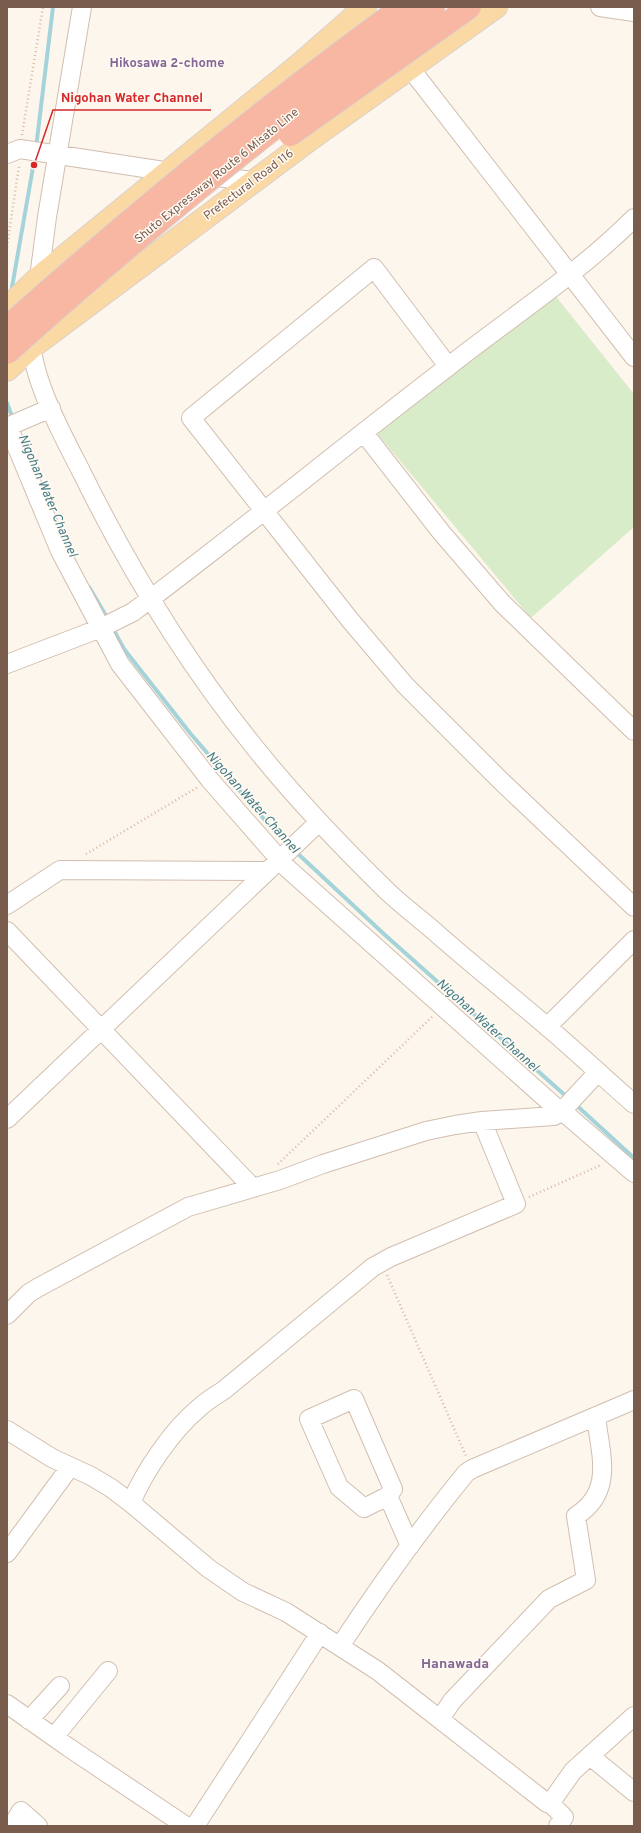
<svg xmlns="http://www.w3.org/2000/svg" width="641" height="1833" viewBox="0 0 641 1833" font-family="Overpass,sans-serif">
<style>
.green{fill:#d8ecc9}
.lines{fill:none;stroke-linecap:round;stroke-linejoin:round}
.stream{stroke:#a5d3da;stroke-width:4}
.minor-casing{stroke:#d1beb0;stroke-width:20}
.major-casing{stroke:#dad1cd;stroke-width:24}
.path{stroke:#d9b8a5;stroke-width:2.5;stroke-dasharray:1 3;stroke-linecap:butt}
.minor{stroke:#fff;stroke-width:18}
.major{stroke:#fbd9a5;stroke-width:22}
.highway-bridge-casing{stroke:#dad1cd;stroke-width:24;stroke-linecap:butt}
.highway-bridge{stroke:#f7b7a3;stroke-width:22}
.labels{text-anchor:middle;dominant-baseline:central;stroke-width:3;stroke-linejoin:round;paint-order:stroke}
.street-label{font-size:12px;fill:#7a5c4d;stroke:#fffaf3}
.neighbourhood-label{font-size:13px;font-weight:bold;fill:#846695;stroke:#fffaf3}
.water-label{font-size:13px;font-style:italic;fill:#437c86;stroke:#fffaf3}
.quarter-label{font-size:14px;font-weight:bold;fill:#846695;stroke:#fffaf3}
.leader{fill:none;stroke:#d62828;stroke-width:1.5}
.callout-dot{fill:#d62828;stroke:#fffaf3;stroke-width:1.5}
.callout-label{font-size:13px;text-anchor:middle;font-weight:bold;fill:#d62828;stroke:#fffaf3;stroke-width:3;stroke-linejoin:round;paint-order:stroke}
</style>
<rect width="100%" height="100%" fill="#fdf6ec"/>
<path class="green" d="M554,294L634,394V527L531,618L376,432Z"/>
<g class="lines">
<path class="stream" d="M36,148L53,7
M11,293L35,156
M7,403L13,419
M89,587L108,619
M112,627L124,649L190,733L277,834L289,845
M295,851L385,935L567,1097
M574,1103L634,1158"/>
<defs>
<path id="minor" d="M600,7L634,12
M400,60L410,68L634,357
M7,154L20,149L177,173
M205,176L256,181
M38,285L47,217L82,7
M32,336C28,372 64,438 81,471C129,569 187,664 256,749C297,800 342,847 388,892C403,906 419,918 434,931C470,963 508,993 544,1024C575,1050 604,1078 634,1104
M448,366L374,268L191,418L350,620L405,685L501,781L634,907
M8,426L60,551L120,664L210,780L287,868L561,1112L568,1116L634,1173
M7,427L51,408
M364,433L441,532L502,603L634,731
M7,664L101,628L133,612C240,532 343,447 449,366C511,317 578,274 634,218
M7,905L60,870L266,871
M7,931L253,1188
M547,1027L634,940
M7,1119L319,822
M7,1315L29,1293L39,1287L188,1207L280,1180L323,1164L426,1131L455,1125L482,1121L554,1116L561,1112L598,1072
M354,1399L393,1489L388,1496L364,1508L339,1487L309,1419Z
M7,1430L52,1458L91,1476L111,1488L131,1503L208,1568L243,1592L286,1612L378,1671L547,1803L551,1802L573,1771L634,1716
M388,1496L410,1546
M131,1503C144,1472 172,1430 199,1408C206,1401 215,1396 224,1390L373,1267L391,1257L516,1204L482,1121
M7,1553L70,1467
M340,1646C379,1587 421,1528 466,1473L472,1469L634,1400
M7,1704L68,1747L186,1826
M440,1719L452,1701L549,1599L586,1580L576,1516C615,1491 600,1454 596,1416
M29,1720L60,1686
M54,1737L108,1671
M590,1756L634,1792
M550,1803L564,1817L558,1826
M12,1826L21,1811L38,1826
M195,1826L320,1633"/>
<path id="major" d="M7,308L39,277L301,63L365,7
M7,370L31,348L312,138L496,7"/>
</defs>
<use href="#minor" class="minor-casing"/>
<use href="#major" class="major-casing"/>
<path class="path" d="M22,135L43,7
M7,247L19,166
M86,854L198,787
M278,1164L432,1017
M529,1197L601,1165
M387,1275L466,1456"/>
<use href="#minor" class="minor"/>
<use href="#major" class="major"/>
<defs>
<path id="highway-bridge" d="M290,135L470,7
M7,327C133,215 265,106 402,7
M7,353C99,270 194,191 292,114C338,78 387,43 434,7"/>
</defs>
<use href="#highway-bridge" class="highway-bridge-casing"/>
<use href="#highway-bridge" class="highway-bridge"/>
</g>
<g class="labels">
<g class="street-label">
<text transform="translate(217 176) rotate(-39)">Shuto Expressway Route 6 Misato Line</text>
<text transform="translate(249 185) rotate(-37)">Prefectural Road 116</text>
</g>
<g class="neighbourhood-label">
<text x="167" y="64">Hikosawa 2-chome</text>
</g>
<g class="water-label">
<text transform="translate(47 496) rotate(67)">Nigohan Water Channel</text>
<text transform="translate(252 803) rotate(48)">Nigohan Water Channel</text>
<text transform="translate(487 1026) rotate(42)">Nigohan Water Channel</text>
</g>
<g class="quarter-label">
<text x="455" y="1664">Hanawada</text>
</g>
</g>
<path class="leader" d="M34 165L53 110H211"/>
<circle class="callout-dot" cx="34" cy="165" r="4"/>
<g class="callout-label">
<text x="132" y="102">Nigohan Water Channel</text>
</g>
<rect width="641" height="1833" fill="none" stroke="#7a5c4d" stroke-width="16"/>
</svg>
